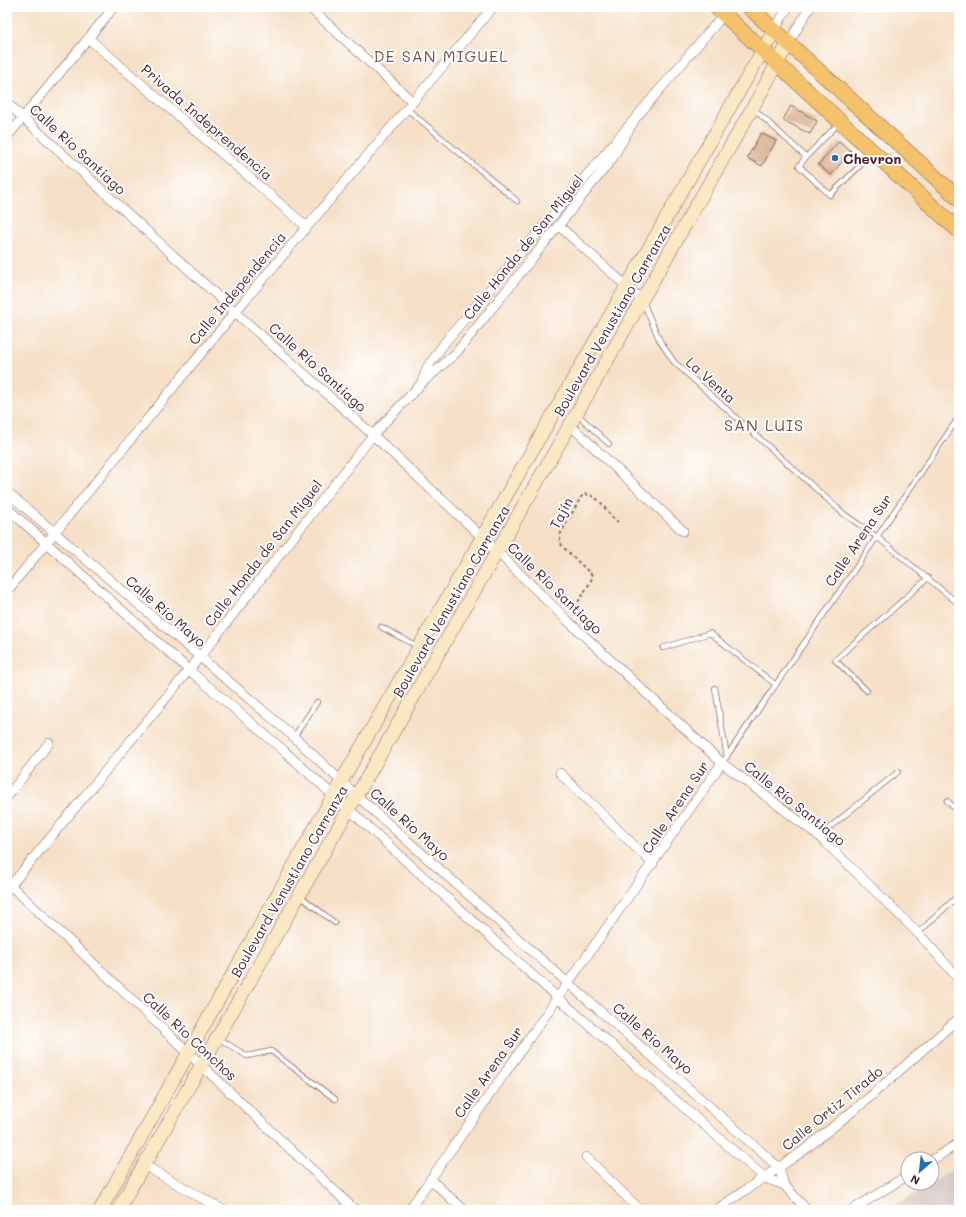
<svg xmlns="http://www.w3.org/2000/svg" width="966" height="1217" viewBox="0 0 966 1217" font-family="Mali,sans-serif">
<style>
.industrial{fill:#d0c0bc}
.building{fill:#d8b08e}
.lines{fill:none;stroke-linecap:round;stroke-linejoin:round}
.lane-casing{stroke:#866362;stroke-width:6}
.street-casing{stroke:#866362;stroke-width:10}
.secondary-casing{stroke:#866362;stroke-width:14}
.primary-casing{stroke:#866362;stroke-width:16}
.path{stroke:#866362;stroke-width:2;stroke-dasharray:3 3;stroke-linecap:butt}
.lane{stroke:#fff;stroke-width:4.5}
.street{stroke:#fff;stroke-width:9}
.secondary{stroke:#fae7c3;stroke-width:13}
.primary{stroke:#f3c26a;stroke-width:15}
.poi-dot{fill:#1f6fb2;stroke:#fff;stroke-width:1.5}
.labels{text-anchor:middle;dominant-baseline:central;stroke-width:4;stroke-linejoin:round;paint-order:stroke}
.street-label{font-size:14px;fill:#4a1f2b;stroke:#fff}
.poi-label{font-size:14px;font-weight:bold;fill:#4a1f2b;stroke:#fff;text-anchor:start}
.quarter-label{font-size:16px;letter-spacing:1px;fill:#7c524e;stroke:#fff}
</style>
<rect width="100%" height="100%" fill="#fff"/>
<filter id="ink" filterUnits="userSpaceOnUse"><feTurbulence type="fractalNoise" baseFrequency=".025" numOctaves="2"/><feDisplacementMap in="SourceGraphic" scale="8" xChannelSelector="R" yChannelSelector="G"/><feConvolveMatrix kernelMatrix="1 2 1 2 8 2 1 2 1" color-interpolation-filters="sRGB"/></filter>
<filter id="wash" filterUnits="userSpaceOnUse"><feTurbulence type="fractalNoise" baseFrequency=".012" numOctaves="4" result="noise"/><feDisplacementMap in="SourceGraphic" scale="16" xChannelSelector="R" yChannelSelector="G"/><feGaussianBlur stdDeviation="0.9" result="paint"/><feColorMatrix in="noise" values="0 0 0 0 0 0 0 0 0 0 0 0 0 0 0 0 0 1.4 0 .05"/><feComposite in="paint" operator="in"/></filter>
<g filter="url(#wash)">
<rect width="100%" height="100%" fill="#f5e0c7"/>
<path class="industrial" d="M959,1166V1210H888L932,1183Z"/>
<g id="blocks">
<path class="building" d="M791,106L817,121L810,134L783,120Z
M761,133L776,141L762,166L747,158Z
M839,141L851,151L831,175L818,165Z"/>
</g>
</g>
<g filter="url(#ink)">
<use href="#blocks" fill-opacity="0" stroke="#866362" stroke-width="1"/>
<g class="lines">
<defs>
<path id="lane" d="M407,109L517,201
M754,109L806,157L839,123
M806,157L799,166L830,195L872,154
M643,302L660,341L674,362L844,514L877,537L959,604
M577,414L609,444
M381,627L417,646
M663,648L710,633L776,685
M715,688L727,757
M867,691L835,660L928,578
M294,737L317,702
M722,763L959,417
M947,801L959,812
M819,836L898,772
M300,896L335,923
M918,933L959,895
M218,1038L247,1056L271,1051L335,1099"/>
<path id="street" d="M309,7L413,102
M774,31L788,7
M88,38L307,227
M788,44L810,7
M7,103L235,312L373,435L482,537L567,620L722,763L819,836L918,933L959,979
M7,137L114,7
M559,226L642,300
M421,384L427,368L445,342L730,7
M570,425L683,531
M7,492L294,737L357,796L568,983L758,1149L779,1168L784,1185L807,1210
M7,508L189,670L283,750L558,998L765,1178L784,1185
M7,591L235,312L493,7
M560,773L653,864
M7,797L49,743
M7,882L355,1210
M7,890L199,658L373,435L421,384L456,353L481,322L612,159L635,119
M586,1157L640,1210
M932,1160L959,1143
M144,1165L223,1210
M430,1179L464,1210
M409,1210L722,763
M716,1210L803,1151L864,1102L959,1018
M852,1210L908,1175"/>
<path id="secondary" d="M100,1210L333,796L774,31
M118,1210L753,107L788,44"/>
<path id="primary" d="M716,7L959,231
M749,7L959,199"/>
</defs>
<use href="#lane" class="lane-casing"/>
<use href="#street" class="street-casing"/>
<use href="#secondary" class="secondary-casing"/>
<use href="#primary" class="primary-casing"/>
<path class="path" d="M572,612L591,581L592,575L563,547L560,542V535L581,497L585,494C605,498 603,512 618,522"/>
<use href="#lane" class="lane"/>
<use href="#street" class="street"/>
<use href="#secondary" class="secondary"/>
<use href="#primary" class="primary"/>
</g>
</g>
<circle class="poi-dot" cx="835" cy="158" r="4"/>
<g class="labels">
<g class="street-label">
<text transform="translate(207 122) rotate(41)">Privada Indeprendencia</text>
<text transform="translate(78 149) rotate(43)">Calle Río Santiago</text>
<text transform="translate(523 247) rotate(-51)">Calle Honda de San Miguel</text>
<text transform="translate(237 288) rotate(-50)">Calle Independencia</text>
<text transform="translate(612 320) rotate(-60)">Boulevard Venustiano Carranza</text>
<text transform="translate(318 367) rotate(42)">Calle Río Santiago</text>
<text transform="translate(711 380) rotate(42)">La Venta</text>
<text transform="translate(561 513) rotate(-62)">Tajín</text>
<text transform="translate(858 540) rotate(-56)">Calle Arena Sur</text>
<text transform="translate(263 553) rotate(-52)">Calle Honda de San Miguel</text>
<text transform="translate(555 588) rotate(44)">Calle Río Santiago</text>
<text transform="translate(451 601) rotate(-60)">Boulevard Venustiano Carranza</text>
<text transform="translate(166 611) rotate(41)">Calle Río Mayo</text>
<text transform="translate(795 803) rotate(39)">Calle Río Santiago</text>
<text transform="translate(675 807) rotate(-56)">Calle Arena Sur</text>
<text transform="translate(410 824) rotate(42)">Calle Río Mayo</text>
<text transform="translate(289 881) rotate(-60)">Boulevard Venustiano Carranza</text>
<text transform="translate(190 1036) rotate(43)">Calle Río Conchos</text>
<text transform="translate(653 1038) rotate(41)">Calle Río Mayo</text>
<text transform="translate(488 1072) rotate(-55)">Calle Arena Sur</text>
<text transform="translate(832 1108) rotate(-39)">Calle Ortiz Tirado</text>
</g>
<g class="poi-label">
<text x="843" y="158">Chevron</text>
</g>
<g class="quarter-label">
<text x="441" y="55">DE SAN MIGUEL</text>
<text x="764" y="424">SAN LUIS</text>
</g>
</g>
<rect width="966" height="1217" fill="none" stroke="#fff" stroke-width="24"/>
<g transform="translate(920 1171) rotate(208)"><circle r="19" fill="#ffffff" stroke="#b7a5aa"/>
<path d="M0-3L7 15L0 10L-7 15Z" fill="#1f6fb2"/>
<text y="-6" font-size="11" font-weight="bold" text-anchor="middle" fill="#4a1f2b">N</text>
</g>
</svg>
